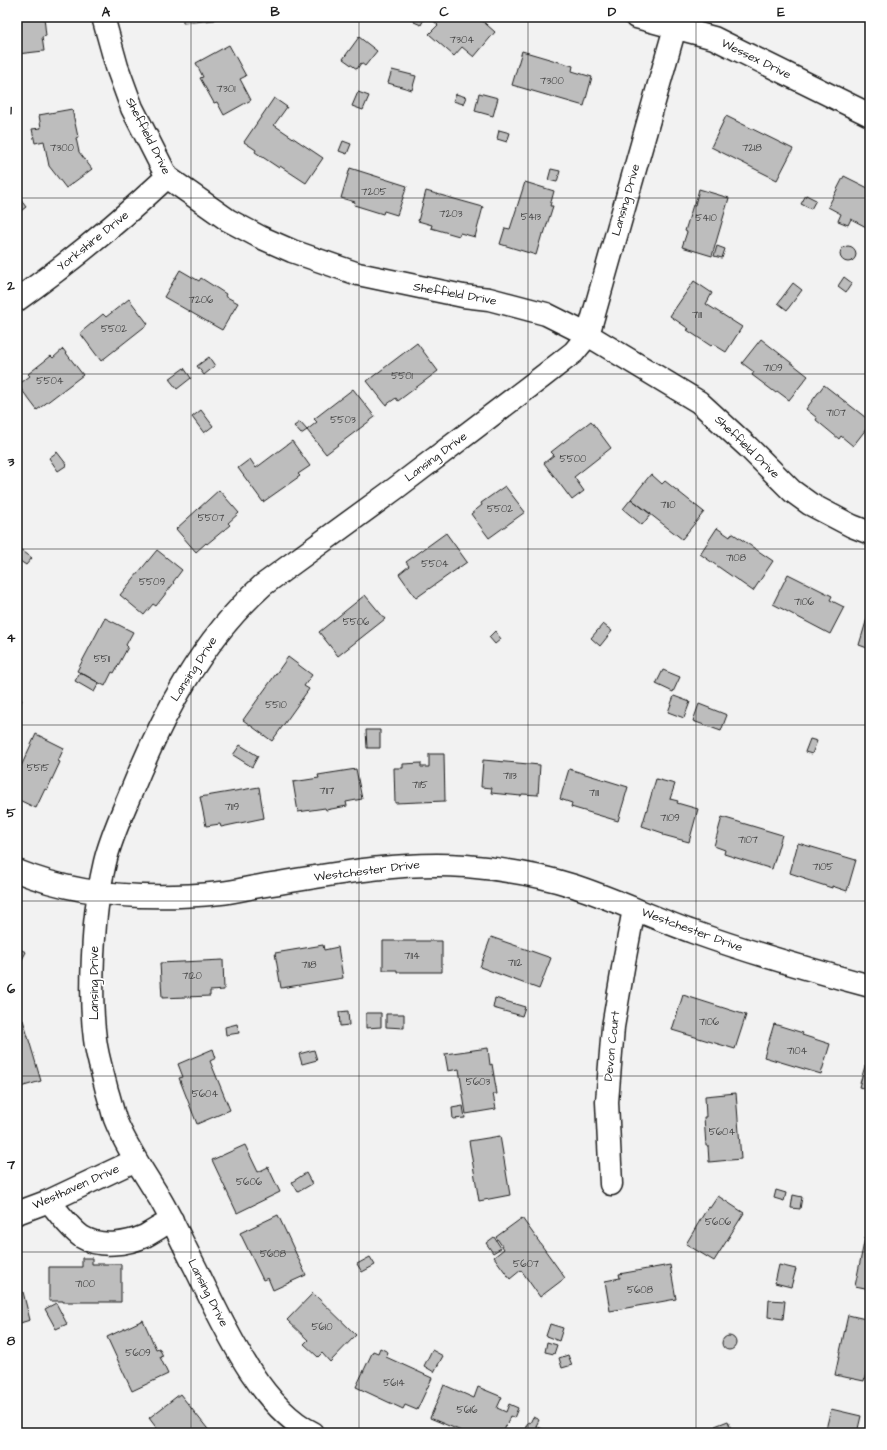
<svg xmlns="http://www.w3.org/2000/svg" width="887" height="1450" viewBox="0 0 887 1450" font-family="'Architects Daughter',sans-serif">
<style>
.building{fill:#bdbdbd;stroke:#1c1c1c}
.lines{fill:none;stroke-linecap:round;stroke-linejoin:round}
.minor-casing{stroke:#1c1c1c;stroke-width:25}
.minor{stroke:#fff;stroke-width:22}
.grid{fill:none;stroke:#1c1c1c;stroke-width:1;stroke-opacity:0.55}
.labels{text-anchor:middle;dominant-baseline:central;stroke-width:3.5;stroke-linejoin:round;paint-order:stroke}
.number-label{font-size:10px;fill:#444}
.street-label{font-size:12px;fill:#1c1c1c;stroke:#fff}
.neatline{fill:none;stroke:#1c1c1c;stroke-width:1.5}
.grid-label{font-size:13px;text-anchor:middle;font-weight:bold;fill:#1c1c1c}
</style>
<rect width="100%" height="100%" fill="#f2f2f2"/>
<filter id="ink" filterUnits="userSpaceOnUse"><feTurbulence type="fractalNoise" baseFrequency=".025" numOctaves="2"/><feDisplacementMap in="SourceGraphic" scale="8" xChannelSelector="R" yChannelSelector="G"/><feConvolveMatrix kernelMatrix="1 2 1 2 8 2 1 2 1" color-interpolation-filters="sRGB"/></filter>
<g filter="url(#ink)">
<path class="building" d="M17,17H44L46,36L42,37L44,51L17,54Z
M183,17H215V20L183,23Z
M416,17H425L421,25L414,22Z
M429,17H478L495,32L474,57L462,47L454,56L429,34L438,25Z
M359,37L377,51L365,66L361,63L357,69L343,59Z
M229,45L246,76L240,79L251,100L224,115L217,102L214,103L200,78L203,77L196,63Z
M522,51L573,66L572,71L592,77L584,106L512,85Z
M392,70L416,76L412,90L388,83Z
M358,92L369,96L363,110L352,106Z
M479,93L498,98L493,116L475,111Z
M456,94L466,97L463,104L453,101Z
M274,98L287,107L274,125L323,158L306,183L280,166L279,168L255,152L256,150L244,142Z
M72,109L78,137L76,138L79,152L92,169L66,188L49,166L44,141L35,143L32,129L41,128L39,115Z
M726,116L793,149L777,180L711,147Z
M499,130L510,133L507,142L497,139Z
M343,141L351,144L347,154L339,151Z
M350,168L407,186L397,215L384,211L383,214L354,205L355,202L341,198Z
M551,169L560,171L557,182L548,180Z
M844,176L870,189V229L851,219L848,225L838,221L841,214L828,207Z
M525,182L554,191L550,206H553L544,234H542L536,255L500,244L505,228L510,229Z
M699,189L729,198L712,256L682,247L687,232L685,231L693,205H695Z
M426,191L483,207L475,237L460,233L459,236L431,228L432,225L418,221Z
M17,195L26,207L17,214Z
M806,195L816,200L811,209L801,204Z
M717,246L725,249L722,258L714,256Z
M840 254a8 8 0 1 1 16 0a8 8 0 1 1-16 0Z
M180,270L199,281L201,278L226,294L225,296L238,303L222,330L164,297Z
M844,277L852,283L846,292L838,286Z
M694,281L712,293L706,304L742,327L726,352L713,344L711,346L687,330L689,329L670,316Z
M793,283L802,290L787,310L778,303Z
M129,299L148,324L101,361L80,333L103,314L106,317Z
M761,339L808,376L789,400L777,391L776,393L752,375L754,372L742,363Z
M417,343L438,371L398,401L396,398L386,405L367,381Z
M63,349L83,375L37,410L18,385L30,376L28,374L51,356L53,358Z
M209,357L215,366L204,375L197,366Z
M184,368L191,378L177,389L169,379Z
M824,385L870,421V424L853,446L841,436L839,439L816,420L817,418L806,409Z
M353,389L375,417L326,454L307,430L317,422L314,419Z
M201,410L213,426L204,433L192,417Z
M591,421L611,448L574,477L584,491L572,500L544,463L554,455L551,452Z
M300,422L307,430L301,434L294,426Z
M292,441L310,466L298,474L300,476L263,502L238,468L250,459L256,468Z
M57,452L67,465L58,471L49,458Z
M651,474L662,484L665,481L704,512L682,539L631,499Z
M505,486L525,512L489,538L471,514L482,505L481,503Z
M219,490L239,513L228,523L230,525L207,544L206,543L196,552L176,529Z
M631,499L651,514L642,525L623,509Z
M717,528L730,537L732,533L773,561L753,591L700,554Z
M446,533L467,562L416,598L399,574L409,566L406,562Z
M20,549L32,558L26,565L17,559V554Z
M157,550L182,570L173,582L174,583L156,606L153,604L144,615L120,595Z
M788,574L832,596L830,600L844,607L830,634L773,604Z
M365,595L385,619L338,656L319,632Z
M868,615H870V649L859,645Z
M105,618L133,632L126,645L128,647L114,673L112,672L105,686L77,671Z
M603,624L612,631L600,646L591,638Z
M495,631L501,639L495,644L489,637Z
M288,657L312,675L304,686L309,689L272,741L243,720Z
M663,670L680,677L673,692L656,684Z
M80,672L99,683L94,692L75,681Z
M674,696L690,702L684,718L668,712Z
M17,697L22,700L17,711Z
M699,704L727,715L721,731L693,721Z
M366,730H380V748H367Z
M36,734L64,748L58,761L60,762L47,790L45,789L36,808L17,799V775Z
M810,739L817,741L812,754L805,752Z
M240,745L258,756L252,767L233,755Z
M429,754H444L445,801L395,803L394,768H403V764L421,763V767H429Z
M483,760L540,765L538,795L522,794L521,796L491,793L492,788L481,787Z
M356,769L362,799L346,802L347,806L326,810L325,808L298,812L293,782L319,778L318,775Z
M569,769L628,787L618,821L571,807L572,803L560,799Z
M656,779L675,784L670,799L678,801L677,803L698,809L689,842L663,835V833L642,826Z
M259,787L264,818L221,827L220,824L206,826L200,797Z
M722,817L782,835L772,869L724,854L725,850L714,846Z
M798,843L856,860L847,891L832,886V888L804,879L805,878L790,873Z
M491,937L551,958L539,989L480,967Z
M383,941H442V972H397V970H383Z
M323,945L324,950L338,947L343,978L281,988L275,953Z
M17,948L26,952L17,969Z
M223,960L224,990L210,991V996L162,998L160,963Z
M683,995L746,1015L735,1049L672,1030Z
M495,998L525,1007L522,1016L493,1008Z
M348,1011L349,1025L340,1026L339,1012Z
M366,1013H381V1027L366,1028Z
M386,1014H404V1028L386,1027Z
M23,1020L41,1081L17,1088V1022Z
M237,1024L239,1033L226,1035L225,1027Z
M774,1024L803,1033L802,1035L830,1044L821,1074L764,1057Z
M488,1048L490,1065L492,1064L497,1094H493L496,1109L466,1114L459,1069L448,1071L445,1054Z
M213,1049L216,1058L210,1061L230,1110L197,1124L179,1078L183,1077L178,1064Z
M314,1050L317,1060L302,1064L299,1054Z
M865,1066L870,1067V1090L859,1087Z
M736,1093L741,1159L709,1162L708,1146H706L704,1117H706L705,1096Z
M463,1106L465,1118L453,1119L452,1108Z
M500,1136L510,1195L479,1201L469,1141Z
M245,1145L258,1172L268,1167L280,1192L237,1213L212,1160Z
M306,1173L312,1184L298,1192L292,1182Z
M776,1190L786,1193L784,1201L774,1198Z
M793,1195L802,1197L800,1209L791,1208Z
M718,1196L744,1213L714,1261L686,1244L708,1207L710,1208Z
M278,1215L306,1275L273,1290L268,1278L263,1280L240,1233Z
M522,1218L565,1278L540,1297L521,1270L510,1279L494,1257L504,1249L496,1237Z
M494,1237L501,1248L493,1253L486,1243Z
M865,1238L870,1239V1289L855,1286Z
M370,1257L375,1265L362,1272L357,1264Z
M82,1258H92V1264H121V1302H63V1301H49V1267H82Z
M670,1265L676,1299L610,1311L605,1281L620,1278L619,1274Z
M779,1265L796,1269L791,1287L775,1283Z
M23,1292L30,1320L17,1324V1293Z
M313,1293L356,1335L330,1362L322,1353L318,1357L304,1344L308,1340L287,1320Z
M769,1300L785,1301L783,1319L768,1317Z
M56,1303L67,1324L56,1329L45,1309Z
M848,1315L870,1320V1370L867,1369L864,1381L835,1375Z
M143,1320L156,1349L159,1348L163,1356L160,1357L168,1374L132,1391L107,1337Z
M550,1324L563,1328L559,1341L546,1336Z
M722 1343a7 7 0 1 1 14 0a7 7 0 1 1-14 0Z
M547,1342L557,1345L554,1354L545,1352Z
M380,1348L388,1352L386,1357L432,1378L417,1410L405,1405L403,1409L356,1387L373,1351L378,1353Z
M432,1350L443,1356L434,1372L424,1366Z
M568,1355L572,1365L562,1368L559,1358Z
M444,1385L474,1398L478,1387L502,1397L497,1408L506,1412L509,1404L518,1408L514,1418L510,1416L503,1433H466L430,1418Z
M180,1394L211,1433H155L158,1430L149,1418Z
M831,1409L861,1416L857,1433H825Z
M533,1417L539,1420L536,1426L551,1433H523L528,1422L530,1423Z
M728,1421L732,1432L728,1433H718L715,1426Z"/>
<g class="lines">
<defs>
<path id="minor" d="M103,17L117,67L132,108L167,177L228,220L260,237L292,251L358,274L463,296L489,299L546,314L588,335L699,402L748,447L792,491L810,504L852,526L870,533
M636,17L714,38L870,115
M17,300C69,263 120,221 167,177
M17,871C80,897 154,900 221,893C234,892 247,888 260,886C328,875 397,861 466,866C502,869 539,875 574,886C614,899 653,918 693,932C751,953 811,970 870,986
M611,1184L607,1102L613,1027L624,962L634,909
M49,1201C59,1213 69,1228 82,1237C100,1248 127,1244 145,1236C154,1231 163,1225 172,1220
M17,1213L49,1201L136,1160
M313,1433C258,1407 221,1319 195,1267C183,1244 173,1221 160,1199C144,1172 126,1147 115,1119C112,1110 110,1100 107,1091C103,1074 97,1057 95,1039C90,1001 92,962 95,924C97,903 100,883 105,862C111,837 122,814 132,790C163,714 201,641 263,585L396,488L542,377L574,352L588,335L678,17"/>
</defs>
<use href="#minor" class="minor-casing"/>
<use href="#minor" class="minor"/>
</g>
</g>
<path class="grid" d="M191,17V1433M359,17V1433M528,17V1433M696,17V1433M17,198H870M17,374H870M17,549H870M17,725H870M17,901H870M17,1076H870M17,1252H870"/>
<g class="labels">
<g class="number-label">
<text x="462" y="40">7304</text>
<text x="552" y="81">7300</text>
<text x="226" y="89">7301</text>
<text x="62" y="148">7300</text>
<text x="752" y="148">7218</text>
<text x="374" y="192">7205</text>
<text x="451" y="214">7203</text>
<text x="531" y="217">5413</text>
<text x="706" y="218">5410</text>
<text x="201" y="300">7206</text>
<text x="697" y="315">7111</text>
<text x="114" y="329">5502</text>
<text x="773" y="368">7109</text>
<text x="402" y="376">5501</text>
<text x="50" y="381">5504</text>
<text x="836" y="413">7107</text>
<text x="343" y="420">5503</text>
<text x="573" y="459">5500</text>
<text x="668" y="505">7110</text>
<text x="500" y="509">5502</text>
<text x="211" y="518">5507</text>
<text x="736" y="558">7108</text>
<text x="435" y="564">5504</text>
<text x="152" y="582">5509</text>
<text x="804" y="602">7106</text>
<text x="356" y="622">5506</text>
<text x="102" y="659">5511</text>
<text x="276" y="705">5510</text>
<text x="38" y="768">5515</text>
<text x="510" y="776">7113</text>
<text x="420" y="785">7115</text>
<text x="327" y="791">7117</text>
<text x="594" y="793">7111</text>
<text x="232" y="807">7119</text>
<text x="670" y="818">7109</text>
<text x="748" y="840">7107</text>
<text x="823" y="867">7105</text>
<text x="412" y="956">7114</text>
<text x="515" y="963">7112</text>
<text x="309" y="965">7118</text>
<text x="192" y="976">7120</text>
<text x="709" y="1022">7106</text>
<text x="797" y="1051">7104</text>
<text x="478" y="1082">5603</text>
<text x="205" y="1094">5604</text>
<text x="722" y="1132">5604</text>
<text x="249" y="1182">5606</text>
<text x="718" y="1222">5606</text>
<text x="273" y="1254">5608</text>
<text x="526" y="1264">5607</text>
<text x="85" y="1284">7100</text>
<text x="640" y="1290">5608</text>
<text x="322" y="1327">5610</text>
<text x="138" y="1353">5609</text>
<text x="394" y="1383">5614</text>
<text x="467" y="1410">5616</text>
</g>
<g class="street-label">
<text transform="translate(756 59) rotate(26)">Wessex Drive</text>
<text transform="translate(148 136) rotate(63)">Sheffield Drive</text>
<text transform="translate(626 200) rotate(-74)">Lansing Drive</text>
<text transform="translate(93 241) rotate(-39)">Yorkshire Drive</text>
<text transform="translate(455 294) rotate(10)">Sheffield Drive</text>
<text transform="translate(747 447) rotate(44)">Sheffield Drive</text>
<text transform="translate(436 457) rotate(-37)">Lansing Drive</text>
<text transform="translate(194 669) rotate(-57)">Lansing Drive</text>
<text transform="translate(367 871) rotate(-7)">Westchester Drive</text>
<text transform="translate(692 930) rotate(20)">Westchester Drive</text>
<text transform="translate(94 983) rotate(-90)">Lansing Drive</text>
<text transform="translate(612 1046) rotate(-84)">Devon Court</text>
<text transform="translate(76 1187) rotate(-24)">Westhaven Drive</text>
<text transform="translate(208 1293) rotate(63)">Lansing Drive</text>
</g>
</g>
<rect width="887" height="1450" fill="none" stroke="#fff" stroke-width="44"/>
<rect x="22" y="22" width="843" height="1406" class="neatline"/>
<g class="grid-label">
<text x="106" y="16">A</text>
<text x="275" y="16">B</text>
<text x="444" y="16">C</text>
<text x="612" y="16">D</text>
<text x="781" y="16">E</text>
<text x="11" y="114">1</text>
<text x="11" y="290">2</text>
<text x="11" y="466">3</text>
<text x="11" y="642">4</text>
<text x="11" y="817">5</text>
<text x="11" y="993">6</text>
<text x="11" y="1169">7</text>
<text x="11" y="1345">8</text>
</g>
</svg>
